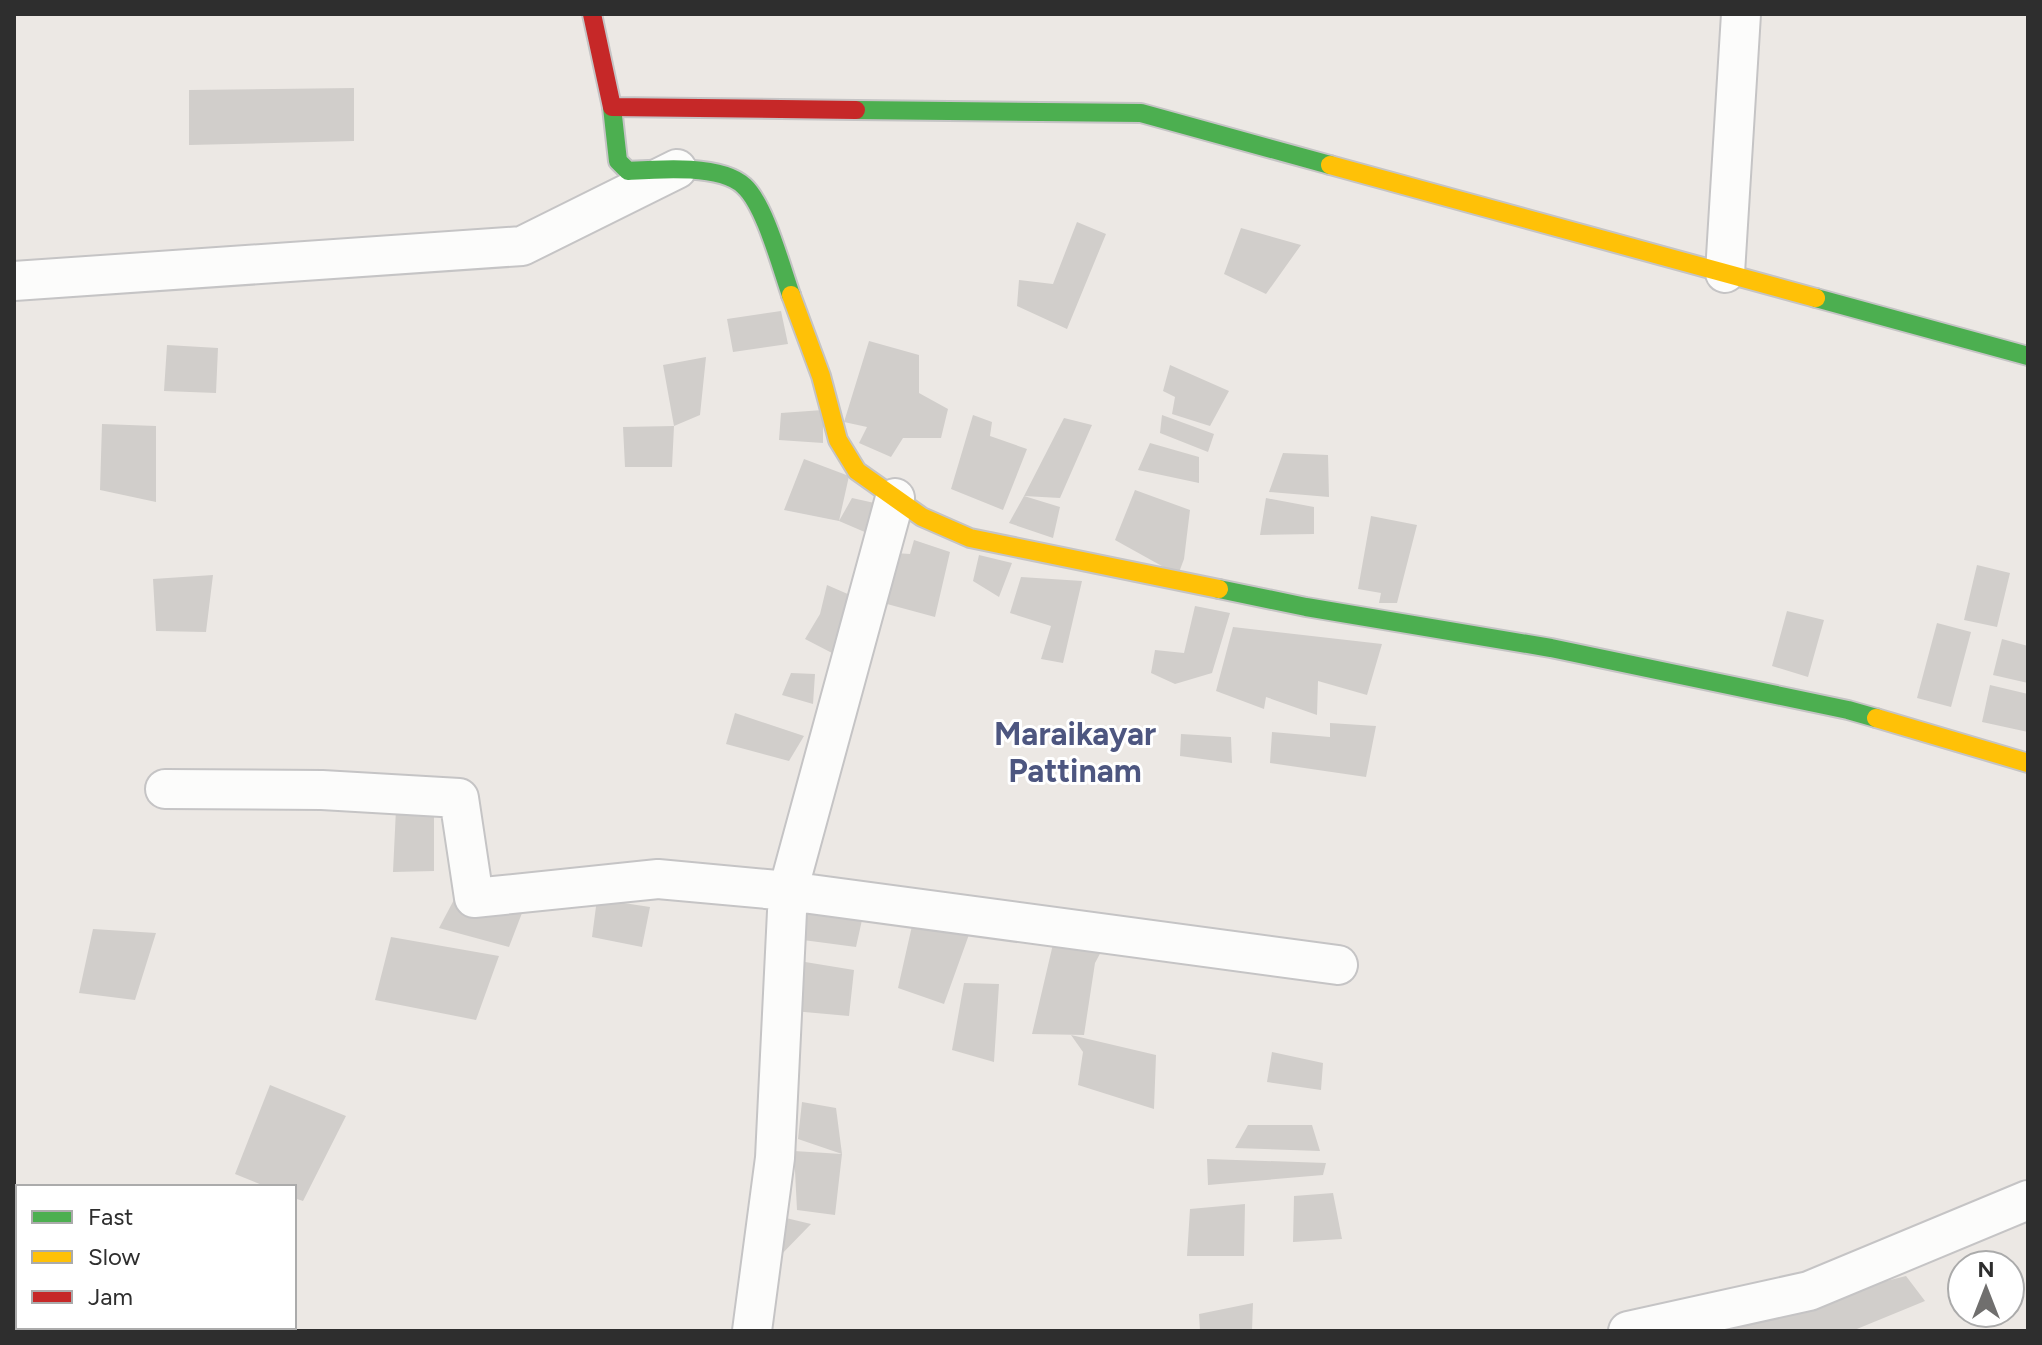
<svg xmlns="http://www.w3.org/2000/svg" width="2042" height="1345" viewBox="0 0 2042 1345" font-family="Figtree,sans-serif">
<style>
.building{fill:#d1cecb}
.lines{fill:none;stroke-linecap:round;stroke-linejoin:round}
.street-casing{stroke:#c5c4c5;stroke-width:42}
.fast-casing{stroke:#c5c4c5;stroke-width:22}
.slow-casing{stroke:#c5c4c5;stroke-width:22}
.jam-casing{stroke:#c5c4c5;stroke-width:22}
.street{stroke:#fcfcfb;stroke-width:38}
.fast{stroke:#4caf50;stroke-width:18}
.slow{stroke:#ffc107;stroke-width:18}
.jam{stroke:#c62828;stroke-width:18}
.labels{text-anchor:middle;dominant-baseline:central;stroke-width:6;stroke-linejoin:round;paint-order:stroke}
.quarter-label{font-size:32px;font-weight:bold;fill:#4d5680;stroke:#fff}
</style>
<rect width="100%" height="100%" fill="#ece8e4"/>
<path class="building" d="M354,88V141L189,145V90Z
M1077,222L1106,234L1067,329L1017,306L1019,280L1053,284Z
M1241,228L1301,245L1266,294L1224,274Z
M781,311L788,344L733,352L727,319Z
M869,341L919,355V393L948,409L941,438H903L891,457L859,443L867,427L844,422Z
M167,345L218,348L216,393L164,391Z
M706,357L700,415L674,426L672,467H625L623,427L674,426L663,365Z
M1170,365L1229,391L1210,426L1172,414L1175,397L1163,391Z
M823,410V443L779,440L781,413Z
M973,415L992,422L990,436L1027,449L1003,510L951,489Z
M1162,415L1214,434L1208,452L1160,433Z
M1064,418L1092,425L1060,498L1024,496Z
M102,424L156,426V502L100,490Z
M1150,443L1199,457V483L1138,470Z
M1283,453L1328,455L1329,497L1269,492Z
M804,459L849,476L839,521L784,510Z
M1135,490L1190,510L1184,559L1178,575L1115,540Z
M1024,496L1060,507L1053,538L1009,523Z
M852,498L879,504L867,533L839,521Z
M1266,498L1314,507V534L1260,535Z
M1371,516L1417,525L1397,603H1379L1381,593L1358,589Z
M914,540L950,552L935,617L876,601L880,552L910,554Z
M979,555L1012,563L999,597L973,581Z
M1977,565L2010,573L1997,627L1964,620Z
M213,575L206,632L156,631L153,579Z
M1021,577L1082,581L1063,663L1041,659L1051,626L1010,613Z
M827,585L850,595L832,653L805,639L820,614Z
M1195,606L1230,613L1212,673L1175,684L1151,673L1155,650L1184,653Z
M1787,611L1824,620L1808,677L1772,666Z
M1937,623L1971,632L1951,707L1917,698Z
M1233,627L1382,644L1367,695L1318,681L1317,715L1266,697L1264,709L1216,691Z
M2002,639L2028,646V683L1993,675Z
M791,673L815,674L813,704L782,695Z
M1990,685L2028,694V732L1982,722Z
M735,713L804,736L789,761L726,744Z
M1330,723L1376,726L1366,777L1270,763L1272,732L1330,737Z
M1181,734L1231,737L1232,763L1180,756Z
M396,809L434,810V871L393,872Z
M456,896L522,913L509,947L439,928Z
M597,899L650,907L642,947L592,937Z
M866,902L856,947L803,940L808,905Z
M916,908L971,929L944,1004L898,988Z
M93,929L156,933L135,1000L79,993Z
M391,937L499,956L476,1020L375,1000Z
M1053,944L1103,948L1095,963L1084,1035L1032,1034Z
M799,961L854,970L849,1016L782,1010Z
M964,983L999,984L994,1062L952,1050Z
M1071,1035L1156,1055L1154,1109L1078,1085L1083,1052Z
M1272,1052L1323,1063L1321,1090L1267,1082Z
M270,1085L346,1116L303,1201L294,1198V1187H267L235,1174Z
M802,1102L836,1108L842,1154L798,1139Z
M1248,1125H1312L1320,1151L1235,1148Z
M794,1151L842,1154L835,1215L797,1210Z
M1207,1159L1326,1163L1323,1175L1208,1185Z
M1333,1193L1342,1239L1293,1242L1294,1196Z
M1245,1204L1244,1256H1187L1190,1209Z
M786,1218L811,1224L776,1260Z
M1906,1276L1925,1301L1852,1331H1690Z
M1253,1303L1252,1331H1200L1199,1314Z"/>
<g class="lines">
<defs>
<path id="street" d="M1725,273L1741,14
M14,281L522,246L677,169
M165,789L322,790L459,798L474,898L658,879L788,891L1338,965
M752,1331L775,1158L788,891L895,498
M1628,1331L1809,1291L2028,1200"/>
<path id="fast" d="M612,107L618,161L628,171C658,169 721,164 744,186C765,205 781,267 791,295
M856,110L1141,113L1330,165
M1816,298L2028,356
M1219,589L1306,607L1551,648L1848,710L1876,718"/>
<path id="slow" d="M1330,165L1816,298
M791,295L821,376L838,440L857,471L922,517L970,538L1219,589
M1876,718L2028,763"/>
<path id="jam" d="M592,14L612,107L856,110"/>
</defs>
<use href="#street" class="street-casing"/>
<use href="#fast" class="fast-casing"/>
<use href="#slow" class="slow-casing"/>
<use href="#jam" class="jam-casing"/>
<use href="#street" class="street"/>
<use href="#fast" class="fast"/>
<use href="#slow" class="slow"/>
<use href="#jam" class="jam"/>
</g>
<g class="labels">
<g class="quarter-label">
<text x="1075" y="734">Maraikayar<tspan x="1075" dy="37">Pattinam</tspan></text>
</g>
</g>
<rect width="2042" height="1345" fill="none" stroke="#2e2e2e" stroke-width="32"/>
<rect x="16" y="1185" width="280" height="144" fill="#ffffff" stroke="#ababab" stroke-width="2"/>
<rect x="32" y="1211" width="40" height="12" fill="#4caf50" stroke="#ababab" stroke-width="2"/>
<text x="88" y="1225" font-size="24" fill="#2e2e2e">Fast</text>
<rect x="32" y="1251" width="40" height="12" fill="#ffc107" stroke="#ababab" stroke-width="2"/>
<text x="88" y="1265" font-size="24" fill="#2e2e2e">Slow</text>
<rect x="32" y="1291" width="40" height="12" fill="#c62828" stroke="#ababab" stroke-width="2"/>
<text x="88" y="1305" font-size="24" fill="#2e2e2e">Jam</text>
<g transform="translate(1986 1289)"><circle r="38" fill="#ffffff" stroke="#ababab" stroke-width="2"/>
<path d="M0-6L14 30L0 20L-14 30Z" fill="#706f6e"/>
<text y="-12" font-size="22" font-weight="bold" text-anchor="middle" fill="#2e2e2e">N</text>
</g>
</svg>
